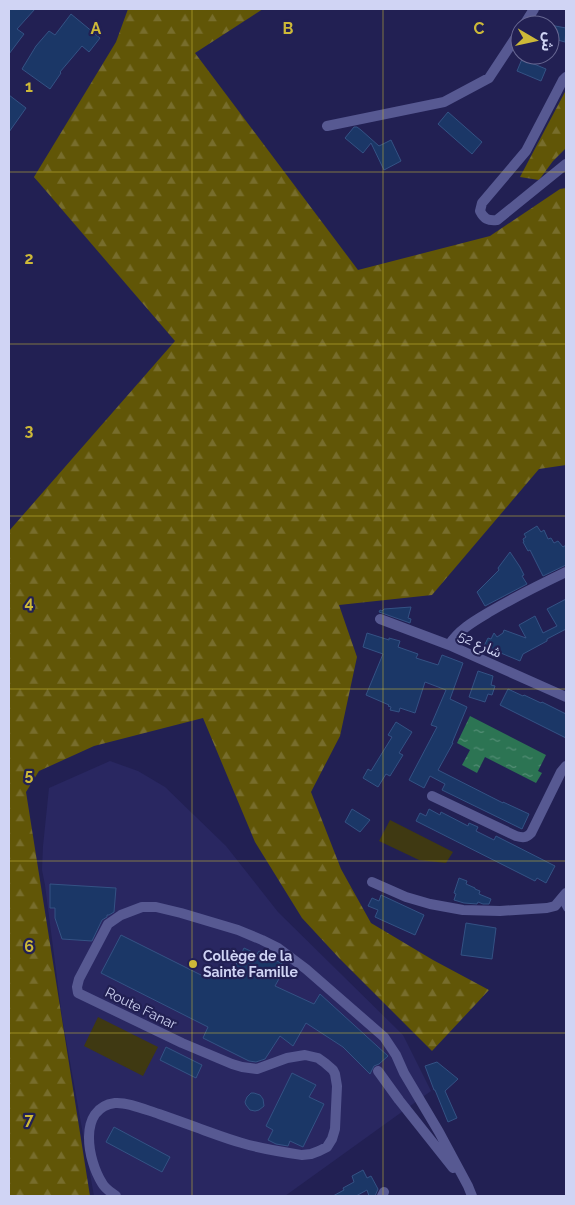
<svg xmlns="http://www.w3.org/2000/svg" width="575" height="1205" viewBox="0 0 575 1205" font-family="Raleway,'Noto Sans Arabic',sans-serif">
<style>
.built{fill:#292761}
.forest{fill:url(#forest-firs)}
.pitch{fill:#3f3912}
.water{fill:url(#water-ripples)}
.building{fill:#1b3767;stroke:#345284}
.lines{fill:none;stroke-linecap:round;stroke-linejoin:round}
.lane{stroke:#575992;stroke-width:5}
.street{stroke:#575992;stroke-width:10}
.grid{fill:none;stroke:#cdb938;stroke-width:1;stroke-opacity:0.55}
.poi-dot{fill:#cdb938;stroke:#222053;stroke-width:2}
.labels{text-anchor:middle;dominant-baseline:central;stroke-width:4.5;stroke-linejoin:round;paint-order:stroke}
.street-label{font-size:14px;fill:#d0d4f4;stroke:#222053}
.poi-label{font-size:14px;font-weight:bold;fill:#d0d4f4;stroke:#222053;text-anchor:start}
.grid-label{font-size:16px;text-anchor:middle;font-weight:bold;fill:#cdb938;stroke:#222053;stroke-width:4.5;stroke-linejoin:round;paint-order:stroke}
</style>
<defs>
<pattern id="forest-firs" width="22" height="20" patternUnits="userSpaceOnUse" patternTransform="scale(1.25)"><rect width="22" height="20" fill="#615607"/><path d="M5 1l3.5 6h-7zM16 11l3.5 6h-7z" fill="#776d2c"/></pattern>
<pattern id="water-ripples" width="26" height="14" patternUnits="userSpaceOnUse" patternTransform="scale(1.25)"><rect width="26" height="14" fill="#2c7453"/><path d="M2 4q2-2 4 0t4 0M15 11q2-2 4 0t4 0" fill="none" stroke="#538d75"/></pattern>
</defs>
<rect width="100%" height="100%" fill="#222053"/>
<path class="built" d="M110,761L138,771L165,787L226,846L278,912L403,1035L431,1091L285,1196H94L62,1017L45,885L42,870L43,846L49,788Z"/>
<path class="forest" d="M128,9H263L195,53L358,270L490,236L560,189L566,188V465L539,469L432,595L339,605L357,657L340,736L311,792L341,869L371,923L433,960L489,990L432,1051L339,958L302,918L255,842L203,718L94,746L39,771L26,792L90,1196H9V531L175,341L34,177L116,42Z
M566,90V148L553,161L539,180L520,177Z"/>
<path class="pitch" d="M390,820L453,852L446,863L419,860L379,841Z
M98,1017L158,1047L143,1076L84,1046Z"/>
<path class="water" d="M470,716L546,755L538,771L542,773L536,783L485,757L477,773L462,765L470,750L457,743Z"/>
<path class="building" d="M9,9H35L17,29L24,34L9,54Z
M71,14L100,38L89,52L82,46L60,72L61,73L50,89L22,69L36,46L49,31L55,35Z
M550,25L566,28L565,42L550,38Z
M522,59L546,69L541,81L517,71Z
M9,95L26,108L9,132Z
M448,112L482,142L472,154L438,124Z
M354,127H357L361,130L379,146L391,140L401,161L384,170L371,143L363,153L345,138Z
M537,526L541,532L544,530L548,539L551,538L554,543L558,541L563,547L566,545V565L543,576L530,550L528,551L523,542H524L523,539L526,537L524,534Z
M510,552L520,567L524,575L522,576L527,584L485,606L477,592L499,570L498,568Z
M566,599V629L547,639V641L523,654L520,661L484,646L488,638L491,639L494,633L497,637L503,633L504,630L526,638L519,625L535,616L543,633L557,626L547,609Z
M411,607L408,618L411,619L410,623L382,613L379,612L380,610L382,611L384,609Z
M367,633L389,640V638L400,641L398,647L418,654L416,658L438,665L442,655L463,663L450,699L467,707L452,743H453L438,770L503,803V802L529,814L522,829L442,790L445,784L430,776L424,788L409,780L437,727L431,725L446,690L425,682L415,713L400,708L399,712L390,710L391,707L388,706L389,705L366,695L383,654L363,647Z
M478,671L493,676L491,685L495,686L492,695L488,694L485,702L469,697Z
M508,689L523,696L524,695L541,703L542,702L566,714V738L500,705Z
M396,722L412,732L399,753L403,755L390,776L386,774L378,787L363,778L368,769L371,771L392,737L388,735Z
M352,809L370,820L360,832L345,822Z
M429,809L440,815L441,812L468,826L469,823L478,827L476,831L494,840L496,836L555,866L546,883L537,878L535,881L416,821L420,813L426,816Z
M459,878L467,881L466,884L475,888V889L480,891L479,894L491,899L489,904H483L478,902L477,904L464,903L454,900L456,894L454,893Z
M50,884L116,888L114,912L109,915H107V917L102,920L92,941L62,939L55,918V908H50Z
M381,895L424,915L415,935L375,917L378,910L368,906L372,898L379,901Z
M466,923L496,928L492,959L461,955Z
M121,935L209,979L213,969L230,977L244,948L257,954L259,951L286,966L275,986L314,1004L320,994L388,1056L379,1064L374,1066L370,1074L343,1047L306,1023L293,1046L280,1036L265,1059L256,1062L249,1061L203,1038L208,1027L101,973Z
M166,1047L202,1065L196,1078L160,1060Z
M437,1062L458,1079L445,1091L457,1118L448,1122L435,1090H434L425,1066Z
M292,1073L316,1085L309,1097L324,1104L303,1147L290,1141L288,1146L276,1144L268,1140L273,1130L266,1126Z
M251,1093H254L260,1095L263,1099L264,1106L259,1110L255,1111L250,1110L246,1105L245,1102L247,1097Z
M114,1127L170,1157L162,1172L106,1142Z
M363,1170L367,1178L371,1176L378,1189L375,1196H369L367,1190L356,1196H333L344,1190L343,1188L354,1182L352,1176Z"/>
<g class="lines">
<path class="lane" d="M561,900L566,909"/>
<path class="street" d="M524,25L534,9
M566,77L563,80L526,151L482,203L480,211C484,219 488,221 497,220L566,164
M327,126L444,102L489,78L520,31
M380,619L449,645L566,697
M449,645C459,629 476,620 491,611C515,597 541,584 566,572
M432,796L516,836C523,838 526,838 531,833L561,772L566,766
M372,882L406,897L430,904L463,910L500,911L547,908L555,906L566,893
M378,1071L399,1100L453,1168
M116,1196C111,1192 105,1189 102,1183C88,1161 77,1108 115,1103C128,1102 146,1110 159,1114C176,1120 193,1126 209,1132C220,1136 231,1140 242,1143C261,1149 282,1152 302,1155L311,1154L319,1151L327,1147L332,1139L335,1129L337,1086L335,1074L333,1070L325,1063L318,1058L305,1055L287,1058L257,1069L242,1067L232,1064L182,1043L78,993L77,987L79,979L108,924L121,915L142,907H156L181,913L238,930L262,940L278,948L306,969L384,1037L396,1055L404,1073L439,1132L468,1186L472,1196
M382,1196L384,1192"/>
</g>
<path class="grid" d="M192,9V1196M383,9V1196M9,172H566M9,344H566M9,516H566M9,689H566M9,861H566M9,1033H566"/>
<circle class="poi-dot" cx="193" cy="964" r="5"/>
<g class="labels">
<g class="street-label">
<text transform="translate(480 644) rotate(24)">شارع 52</text>
<text transform="translate(141 1008) rotate(26)">Route Fanar</text>
</g>
<g class="poi-label">
<text x="203" y="956">Collège de la<tspan x="203" dy="16">Sainte Famille</tspan></text>
</g>
</g>
<g class="grid-label">
<text x="96" y="34">A</text>
<text x="288" y="34">B</text>
<text x="479" y="34">C</text>
<text x="29" y="92">1</text>
<text x="29" y="264">2</text>
<text x="29" y="436">3</text>
<text x="29" y="608">4</text>
<text x="29" y="780">5</text>
<text x="29" y="952">6</text>
<text x="29" y="1125">7</text>
</g>
<rect width="575" height="1205" fill="none" stroke="#d0d4f4" stroke-width="20"/>
<g transform="translate(535 40) rotate(99)"><circle r="24" fill="#222053" stroke="#686893"/>
<path d="M0-4L9 19L0 12L-9 19Z" fill="#cdb938"/>
<text y="-8" font-size="14" font-weight="bold" text-anchor="middle" fill="#d0d4f4">ش</text>
</g>
</svg>
